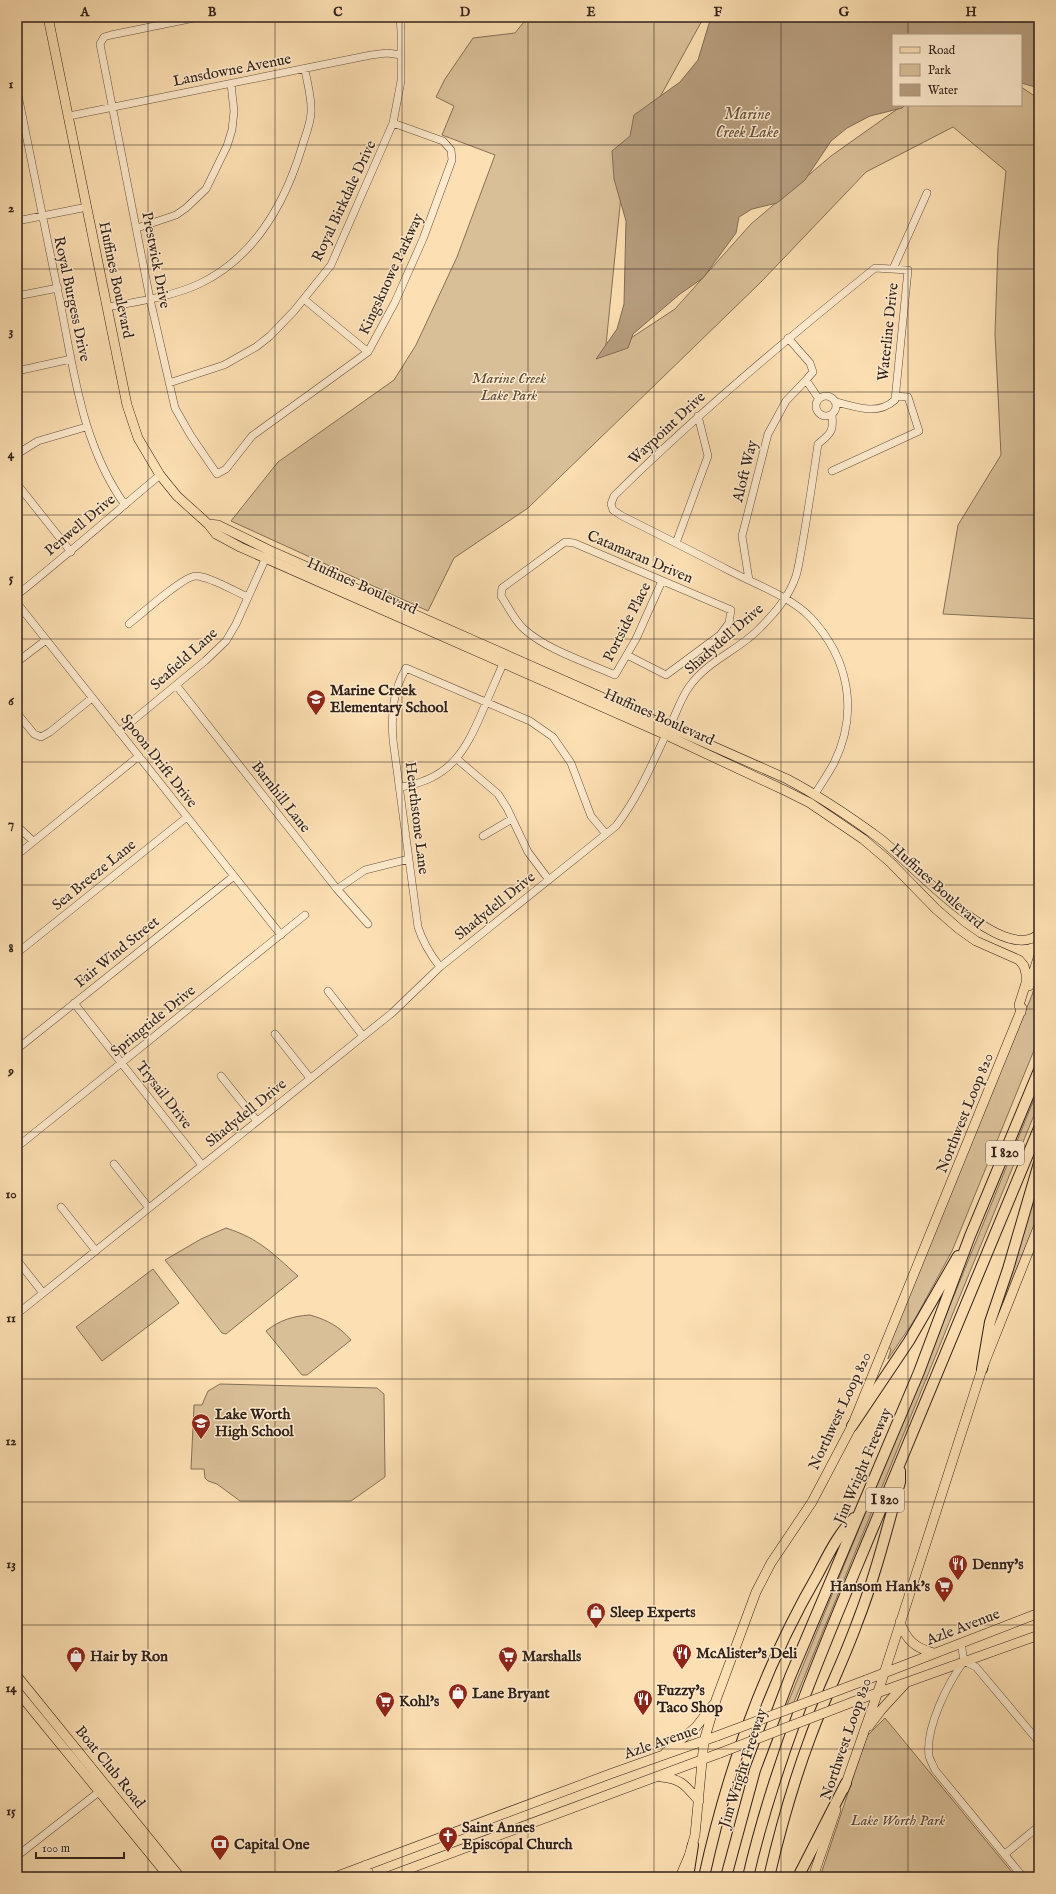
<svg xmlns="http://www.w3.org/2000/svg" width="1056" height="1894" viewBox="0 0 1056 1894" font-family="'IM FELL English',serif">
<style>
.green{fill:#d9bf98;stroke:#857058}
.water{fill:#b79e7e;stroke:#816c56}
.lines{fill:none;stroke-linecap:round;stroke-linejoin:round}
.minor-casing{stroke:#64503f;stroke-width:8}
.major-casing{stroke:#312119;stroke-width:10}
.highway-casing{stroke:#312119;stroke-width:12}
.minor{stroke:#fdeacd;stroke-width:7}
.major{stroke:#fcdfb2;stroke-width:9}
.highway{stroke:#fcdfb2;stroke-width:10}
.major-bridge-casing{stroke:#312119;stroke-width:10;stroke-linecap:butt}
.major-bridge{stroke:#fcdfb2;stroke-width:9}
.grid{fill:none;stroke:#312119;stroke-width:1;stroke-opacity:0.55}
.labels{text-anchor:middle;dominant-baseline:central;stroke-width:3;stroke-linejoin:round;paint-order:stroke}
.shield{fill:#fdeacd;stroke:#6e5d4f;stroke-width:1}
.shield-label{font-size:14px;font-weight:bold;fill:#312119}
.street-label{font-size:15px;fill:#312119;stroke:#fdeacd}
.park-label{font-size:15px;font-style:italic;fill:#5b4839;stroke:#fdeacd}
.poi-label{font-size:15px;font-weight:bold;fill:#312119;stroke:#fdeacd;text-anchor:start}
.water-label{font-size:16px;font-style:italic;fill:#604d3c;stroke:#fdeacd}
.neatline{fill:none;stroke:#312119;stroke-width:1.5}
.grid-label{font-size:13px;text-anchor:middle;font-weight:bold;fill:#312119}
</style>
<rect width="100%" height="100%" fill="#fcdfb2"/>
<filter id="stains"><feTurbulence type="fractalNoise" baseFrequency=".005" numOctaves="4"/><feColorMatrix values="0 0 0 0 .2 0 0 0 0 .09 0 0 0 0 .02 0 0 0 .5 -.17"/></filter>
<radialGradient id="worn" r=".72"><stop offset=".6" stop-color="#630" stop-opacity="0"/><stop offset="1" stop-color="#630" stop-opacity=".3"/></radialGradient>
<path class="green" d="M528,17H704L660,97L626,146L605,355L675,309L751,224L831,156L903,105H1021V87L1039,99V619L943,614L958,525L1001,455L995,334L998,247L1006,171L953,127L866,172L761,282L528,508L454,558L428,611L231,521L278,462L394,380L416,345L457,257L495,155L442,135L454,106L436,97L445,79L473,38L515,33Z
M1039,973V1038L952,1251L915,1319L888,1359L891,1349L888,1347L1032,995Z
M1039,1087V1103L794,1702L787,1705Z
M1039,1174V1214L1003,1302L1001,1303Z
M226,1228C260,1239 272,1253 298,1276L226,1334L222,1333L165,1260L201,1239Z
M153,1269L179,1303L102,1361L76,1327Z
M310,1315C327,1320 339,1326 351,1340L307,1375H302L266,1331C280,1320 293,1316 310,1315Z
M220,1384L377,1388L384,1394L385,1477L351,1501H240L217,1484L208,1481L205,1478L204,1469H191L194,1405H202L208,1391Z
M885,1718L1016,1877H820L867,1736Z"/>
<path class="water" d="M711,17H1039V88L1021,83V35H893V105H905L902,108L870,116L847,128L831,141L805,180L777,203L752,209L739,217L736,233L703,278L680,294L633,334L628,348L596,359L617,329L624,304L626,221L614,179L612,151L630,136L634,115L680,82L698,60Z"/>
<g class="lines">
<defs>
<path id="minor" d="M199,17L111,35L104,37L100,44L150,299L175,408L191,436L217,474L226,469L252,436L368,352L395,302L423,239L452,160L451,150L443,141L393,123
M17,90C30,156 44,221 57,287C73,361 79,441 125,505
M69,116L371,55L387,53L401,55
M17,221L87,207
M137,228L176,215L186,208L206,189L227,146L232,130L234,111L231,84
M893,269L927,193
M17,296L58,288
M305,300L368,352
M108,307C135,302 174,296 199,284C254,258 285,203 302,147C305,136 311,123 311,112C312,98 307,83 305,69
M788,338L810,363L813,372L806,380L819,399
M17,371L71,359
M169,383L224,365L256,347L270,336L294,311L331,265L393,123L401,81V31L400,17
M816 406a10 10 0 1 1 20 0a10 10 0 1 1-20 0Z
M17,454L38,441L86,427
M832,471L919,431L908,397L895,396
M17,484L71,552
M676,543L708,456L698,416
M749,580L742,536L768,434L786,401L806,380
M17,595C66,556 112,515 160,475
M17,603L281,935
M129,624C140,615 185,575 196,576C211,577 234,591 248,597
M627,655L666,675L720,635L729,623L731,610L574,543L565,542L502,588L501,596C508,606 514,620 524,629C547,650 586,662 615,675L636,639L662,581
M17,662L46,640
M176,685L337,889L368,924
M17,713L34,734L41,737L50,732L92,698
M119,732L205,661L226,641L236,624L268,553
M457,759L498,794L507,808L528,852L549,880
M401,787C450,779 465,752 483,710C490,693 498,676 505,659
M815,794C821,784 828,774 834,763C859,712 849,659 811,618C791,597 755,584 730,571C694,552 658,534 622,516L613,510L611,504L614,496C696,415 784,341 875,268L908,270L895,400C877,416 857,407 836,402
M17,826L33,841
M483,836L512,819
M17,855L139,756
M337,889L365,870L409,859
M17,953L187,817
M440,967C430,954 423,943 418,927L393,740C391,713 393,691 406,668L530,721L553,737L571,763L591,816L606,834
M328,991L363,1036
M74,1003L202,1165
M275,1034L310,1078
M17,1049L234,876
M221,1076L257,1121
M17,1147L305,915
M114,1164L149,1208
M61,1207L96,1251
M17,1260L43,1293
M17,1314L392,1013L440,967L616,826C639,796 653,762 669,728C676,714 680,700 689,687C707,661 737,651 758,630C774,614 789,597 796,576C799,566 800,556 802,546C808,512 813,478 818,444C830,434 834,432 832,415
M961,1643L964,1661
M964,1661C948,1683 925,1728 929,1756C930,1760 933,1765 935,1770L1023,1877
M964,1661L976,1667L1039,1742
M1005,1854L1039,1826
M17,1856L100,1791"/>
<path id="major" d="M48,17L127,405L138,438L160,475L177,496L208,524L216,534L240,547L666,735L786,791L810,803L863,839L890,862L936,909L959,929L976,941L1019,960L1024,966L1026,974V983L1019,1005L1021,1012
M208,524L218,525L269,550L787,779C819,796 849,816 879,838C908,859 1002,967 1039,934
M1029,986L1039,955
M900,1622C906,1640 915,1648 934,1653
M17,1676L180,1877
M866,1680L1039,1613
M17,1691L169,1877
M863,1698L1039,1635
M869,1726L882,1709L905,1684
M666,1752L696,1727L713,1705
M661,1777C682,1779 685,1785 699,1801
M844,1789L881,1683L982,1369L1039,1225
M366,1865L370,1877
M335,1877L610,1774L717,1736
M387,1877L720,1753
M680,1877L689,1856L695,1835L704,1741L716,1700L756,1592L771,1563L812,1502L852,1426L1022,1008
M813,1877L836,1810"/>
<path id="highway" d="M982,1369L990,1322L1008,1269L1039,1163
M852,1426L909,1341L958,1256
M688,1877L693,1845
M704,1877C727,1772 764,1667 818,1574C828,1555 838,1534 854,1518
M726,1877L755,1770L790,1677L919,1372L970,1236L1039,1070
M748,1877C777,1752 829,1634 878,1516C932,1387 986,1258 1039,1128
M769,1877C780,1830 793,1783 810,1738C824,1699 843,1662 857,1623C875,1577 887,1529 900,1482V1471
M798,1877L846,1783"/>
</defs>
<use href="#minor" class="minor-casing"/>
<use href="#major" class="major-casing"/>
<use href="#highway" class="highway-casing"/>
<use href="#minor" class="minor"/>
<use href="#major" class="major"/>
<use href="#highway" class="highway"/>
<defs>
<path id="major-bridge" d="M717,1736L866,1680
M720,1753L863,1698"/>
</defs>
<use href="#major-bridge" class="major-bridge-casing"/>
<use href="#major-bridge" class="major-bridge"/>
</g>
<path class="grid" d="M148,17V1877M275,17V1877M402,17V1877M528,17V1877M654,17V1877M781,17V1877M908,17V35M908,105V1877M17,145H1039M17,269H1039M17,392H1039M17,515H1039M17,639H1039M17,762H1039M17,885H1039M17,1009H1039M17,1132H1039M17,1255H1039M17,1379H1039M17,1502H1039M17,1625H1039M17,1749H1039"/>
<defs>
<symbol id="school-pin" viewBox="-11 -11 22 30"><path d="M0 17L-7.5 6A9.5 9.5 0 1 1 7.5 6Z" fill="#8f2418" stroke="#fdeacd"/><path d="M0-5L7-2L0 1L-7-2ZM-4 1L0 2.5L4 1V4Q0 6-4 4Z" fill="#fff"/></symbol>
<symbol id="restaurant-pin" viewBox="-11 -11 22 30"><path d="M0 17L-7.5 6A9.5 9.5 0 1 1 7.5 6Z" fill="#8f2418" stroke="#fdeacd"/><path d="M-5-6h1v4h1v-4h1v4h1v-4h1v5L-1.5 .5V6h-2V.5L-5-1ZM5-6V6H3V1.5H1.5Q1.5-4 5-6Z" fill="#fff"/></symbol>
<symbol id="supermarket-pin" viewBox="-11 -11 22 30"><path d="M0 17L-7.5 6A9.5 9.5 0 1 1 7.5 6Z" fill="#8f2418" stroke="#fdeacd"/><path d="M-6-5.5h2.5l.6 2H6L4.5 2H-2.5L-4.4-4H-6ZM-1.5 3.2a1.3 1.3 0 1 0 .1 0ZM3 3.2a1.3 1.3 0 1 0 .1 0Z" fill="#fff"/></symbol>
<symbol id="shop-pin" viewBox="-11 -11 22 30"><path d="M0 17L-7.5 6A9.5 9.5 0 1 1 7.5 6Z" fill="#8f2418" stroke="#fdeacd"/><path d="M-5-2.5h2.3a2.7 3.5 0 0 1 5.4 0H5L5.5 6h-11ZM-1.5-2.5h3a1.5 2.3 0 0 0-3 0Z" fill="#fff"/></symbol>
<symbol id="church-pin" viewBox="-11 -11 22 30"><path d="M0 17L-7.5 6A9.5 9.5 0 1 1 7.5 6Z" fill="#8f2418" stroke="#fdeacd"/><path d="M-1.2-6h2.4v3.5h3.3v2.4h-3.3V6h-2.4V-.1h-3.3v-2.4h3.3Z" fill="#fff"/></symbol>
<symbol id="bank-pin" viewBox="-11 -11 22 30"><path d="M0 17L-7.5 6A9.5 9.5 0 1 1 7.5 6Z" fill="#8f2418" stroke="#fdeacd"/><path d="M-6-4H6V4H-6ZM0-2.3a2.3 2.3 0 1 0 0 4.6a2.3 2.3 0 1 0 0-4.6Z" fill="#fff"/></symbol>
</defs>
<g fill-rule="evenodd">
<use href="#school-pin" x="305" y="688" width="22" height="30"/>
<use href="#school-pin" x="190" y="1412" width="22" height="30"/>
<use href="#restaurant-pin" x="947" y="1553" width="22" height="30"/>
<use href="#supermarket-pin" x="933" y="1575" width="22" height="30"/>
<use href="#shop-pin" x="585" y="1601" width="22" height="30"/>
<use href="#restaurant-pin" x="671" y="1642" width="22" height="30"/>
<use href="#shop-pin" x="65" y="1645" width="22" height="30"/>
<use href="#supermarket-pin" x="497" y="1645" width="22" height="30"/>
<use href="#shop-pin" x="447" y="1682" width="22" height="30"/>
<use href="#restaurant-pin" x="632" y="1688" width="22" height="30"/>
<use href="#supermarket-pin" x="374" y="1690" width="22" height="30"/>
<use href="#church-pin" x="437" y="1825" width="22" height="30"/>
<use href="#bank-pin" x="209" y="1833" width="22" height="30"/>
</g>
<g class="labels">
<g class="shield">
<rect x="986" y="1141" width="38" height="24" rx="3"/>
<rect x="866" y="1488" width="38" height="24" rx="3"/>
</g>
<g class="shield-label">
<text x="1005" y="1153">I 820</text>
<text x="885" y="1500">I 820</text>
</g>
<g class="street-label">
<text transform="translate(232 70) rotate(-11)">Lansdowne Avenue</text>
<text transform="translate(344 201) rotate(-65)">Royal Birkdale Drive</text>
<text transform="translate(156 260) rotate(79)">Prestwick Drive</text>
<text transform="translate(391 274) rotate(-65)">Kingsknowe Parkway</text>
<text transform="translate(116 280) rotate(78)">Huffines Boulevard</text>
<text transform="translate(72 299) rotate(78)">Royal Burgess Drive</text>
<text transform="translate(888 332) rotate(-84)">Waterline Drive</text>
<text transform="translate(667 428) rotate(-43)">Waypoint Drive</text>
<text transform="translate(745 471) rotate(-76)">Aloft Way</text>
<text transform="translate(80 525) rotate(-40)">Penwell Drive</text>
<text transform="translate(640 557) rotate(23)">Catamaran Driven</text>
<text transform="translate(362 586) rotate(24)">Huffines Boulevard</text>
<text transform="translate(627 622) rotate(-63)">Portside Place</text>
<text transform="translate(724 639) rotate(-41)">Shadydell Drive</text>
<text transform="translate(184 659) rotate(-42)">Seafield Lane</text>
<text transform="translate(659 717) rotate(24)">Huffines Boulevard</text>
<text transform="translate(159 761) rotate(52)">Spoon Drift Drive</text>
<text transform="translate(281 797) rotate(52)">Barnhill Lane</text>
<text transform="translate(417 818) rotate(83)">Hearthstone Lane</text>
<text transform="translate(94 875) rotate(-39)">Sea Breeze Lane</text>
<text transform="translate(937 886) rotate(42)">Huffines Boulevard</text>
<text transform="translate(495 906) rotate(-39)">Shadydell Drive</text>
<text transform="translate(117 952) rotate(-39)">Fair Wind Street</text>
<text transform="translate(153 1021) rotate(-39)">Springtide Drive</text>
<text transform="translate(164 1095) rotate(52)">Trysail Drive</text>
<text transform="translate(246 1113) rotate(-39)">Shadydell Drive</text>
<text transform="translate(965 1113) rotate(-68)">Northwest Loop 820</text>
<text transform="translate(840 1411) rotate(-65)">Northwest Loop 820</text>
<text transform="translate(863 1466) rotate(-67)">Jim Wright Freeway</text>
<text transform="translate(963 1627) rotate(-21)">Azle Avenue</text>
<text transform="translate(846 1739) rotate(-71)">Northwest Loop 820</text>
<text transform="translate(661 1742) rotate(-19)">Azle Avenue</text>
<text transform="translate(110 1767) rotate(51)">Boat Club Road</text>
<text transform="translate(743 1768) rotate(-72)">Jim Wright Freeway</text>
</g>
<g class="park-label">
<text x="509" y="378">Marine Creek<tspan x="509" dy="17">Lake Park</tspan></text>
<text x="898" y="1820">Lake Worth Park</text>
</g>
<g class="poi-label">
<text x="330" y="690">Marine Creek<tspan x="330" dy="17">Elementary School</tspan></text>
<text x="215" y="1414">Lake Worth<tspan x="215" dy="17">High School</tspan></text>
<text x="972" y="1564">Denny's</text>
<text x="930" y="1586" text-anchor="end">Hansom Hank's</text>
<text x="610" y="1612">Sleep Experts</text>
<text x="696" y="1653">McAlister's Deli</text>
<text x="90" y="1656">Hair by Ron</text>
<text x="522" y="1656">Marshalls</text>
<text x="657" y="1690">Fuzzy's<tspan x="657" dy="17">Taco Shop</tspan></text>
<text x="472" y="1693">Lane Bryant</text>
<text x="399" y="1701">Kohl's</text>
<text x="462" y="1827">Saint Annes<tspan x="462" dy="17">Episcopal Church</tspan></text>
<text x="234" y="1844">Capital One</text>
</g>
<g class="water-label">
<text x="747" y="115">Marine<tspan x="747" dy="18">Creek Lake</tspan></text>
</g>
</g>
<rect width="1056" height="1894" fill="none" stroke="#fcdfb2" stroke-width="44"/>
<rect x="892" y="34" width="130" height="72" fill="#fdeacd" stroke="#ab9a85"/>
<rect x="900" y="47" width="20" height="6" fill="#fcdfb2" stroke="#ab9a85"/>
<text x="928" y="54" font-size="12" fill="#312119">Road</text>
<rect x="900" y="64" width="20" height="12" fill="#d9bf98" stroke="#ab9a85"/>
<text x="928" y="74" font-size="12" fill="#312119">Park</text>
<rect x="900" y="84" width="20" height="12" fill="#b79e7e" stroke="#ab9a85"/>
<text x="928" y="94" font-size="12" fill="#312119">Water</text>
<path d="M36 1852v6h88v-6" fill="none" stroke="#312119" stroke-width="2"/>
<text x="42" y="1852" font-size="12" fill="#312119" stroke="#fdeacd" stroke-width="3" paint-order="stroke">100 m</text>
<rect x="22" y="22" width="1012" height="1850" class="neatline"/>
<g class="grid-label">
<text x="85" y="16">A</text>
<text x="212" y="16">B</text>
<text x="338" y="16">C</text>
<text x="465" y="16">D</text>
<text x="591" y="16">E</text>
<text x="718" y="16">F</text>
<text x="844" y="16">G</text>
<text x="971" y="16">H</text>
<text x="11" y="88">1</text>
<text x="11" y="212">2</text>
<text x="11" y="335">3</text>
<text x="11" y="458">4</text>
<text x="11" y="582">5</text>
<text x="11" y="705">6</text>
<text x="11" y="828">7</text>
<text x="11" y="952">8</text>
<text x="11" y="1075">9</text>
<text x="11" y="1198">10</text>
<text x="11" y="1322">11</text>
<text x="11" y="1445">12</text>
<text x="11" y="1568">13</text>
<text x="11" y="1692">14</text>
<text x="11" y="1815">15</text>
</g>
<rect width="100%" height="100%" filter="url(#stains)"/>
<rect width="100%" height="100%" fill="url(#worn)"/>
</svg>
